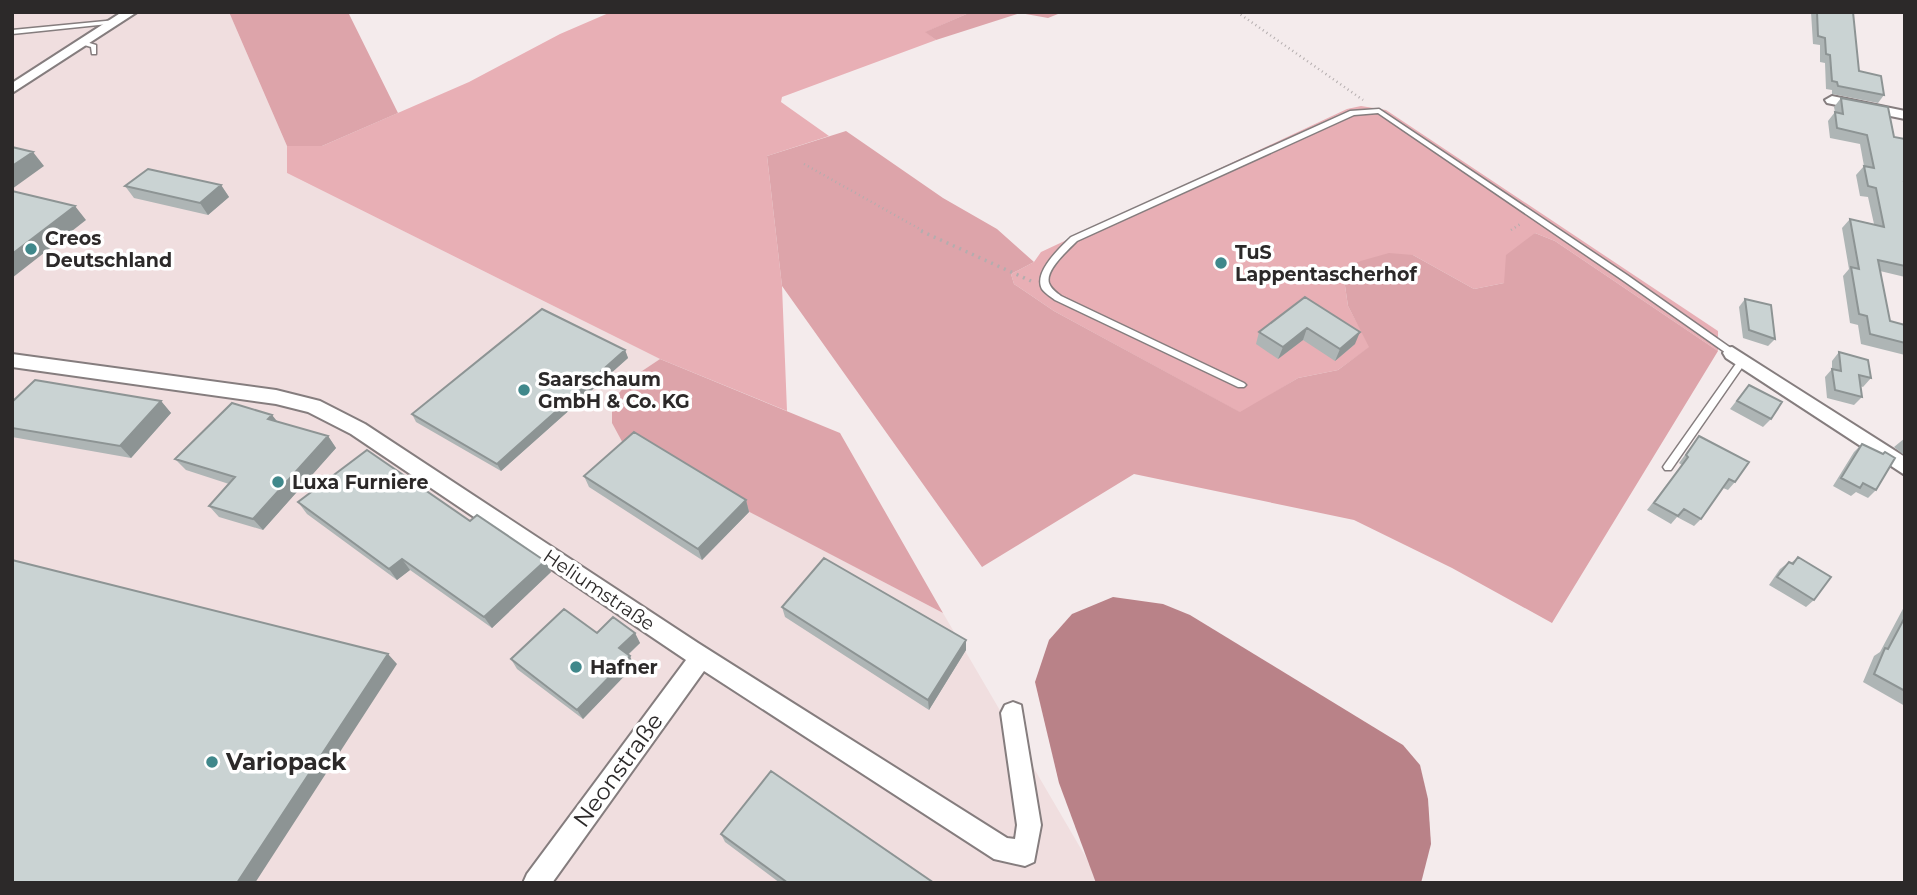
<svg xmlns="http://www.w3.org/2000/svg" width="1917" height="895" viewBox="0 0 1917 895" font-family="Montserrat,sans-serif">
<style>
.built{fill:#f0dedf}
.green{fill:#e8afb5}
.forest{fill:#dda4aa}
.water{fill:#b98288}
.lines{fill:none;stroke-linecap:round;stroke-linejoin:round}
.service-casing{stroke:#857d7e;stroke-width:3}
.minor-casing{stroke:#857d7e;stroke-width:4}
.path-far1{stroke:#b4adae;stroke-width:2.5;stroke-dasharray:1 3.5;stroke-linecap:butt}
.path{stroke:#b4adae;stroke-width:3.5;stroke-dasharray:2 5;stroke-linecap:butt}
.service{fill:#fff;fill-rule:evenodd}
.minor{fill:#fff;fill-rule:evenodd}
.wall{fill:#aeb5b5}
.shaded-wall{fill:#8d9494}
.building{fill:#cad3d3;stroke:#8d9494;stroke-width:2}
.poi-dot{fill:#40888b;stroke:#fff;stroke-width:2.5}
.labels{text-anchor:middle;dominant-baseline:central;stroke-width:7;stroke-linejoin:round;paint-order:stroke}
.poi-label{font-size:19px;font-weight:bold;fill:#2c2929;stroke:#fff;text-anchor:start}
.street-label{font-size:19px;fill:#2c2929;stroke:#fff}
.near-poi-label{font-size:23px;font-weight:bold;fill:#2c2929;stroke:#fff;text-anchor:start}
.near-street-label{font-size:23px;fill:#2c2929;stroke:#fff}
</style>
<rect width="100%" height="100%" fill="#f4ebec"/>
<path class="built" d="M12,12H229L287,146V173L660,359L633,377L625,446L943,613L1101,883H12Z"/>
<path class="green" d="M611,12H971L926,32L936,40L782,97L781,102L829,136L767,156L782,286L787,411L660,359L287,173V146H322L469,82L560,34Z
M1361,106L1386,110L1718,331V351L1555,241L1535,233L1504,283L1474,289L1413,255L1357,262L1344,279L1348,306L1370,347L1338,370L1298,378L1241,413L1054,311L1014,284L1011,274L1034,262L1041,252L1347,109Z"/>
<path class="forest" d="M229,12H348L398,113L322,146H287Z
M971,12H1063L1048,18L1020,13L936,40L925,32Z
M846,131L943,198L997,229L1034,262L1011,274L1014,284L1054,311L1240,412L1298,378L1338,370L1369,347L1348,306L1344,279L1357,262L1389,253L1413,255L1474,289L1504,283L1506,255L1535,233L1555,241L1718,351L1552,623L1452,568L1354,520L1134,474L982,567L782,286L767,156Z
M660,359L840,433L943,613L625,447L612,423V401L633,377Z"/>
<path class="water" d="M1113,597L1163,604L1190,615L1403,745L1420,765L1428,799L1431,844L1421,883H1096L1059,783L1035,682L1049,640L1072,614Z"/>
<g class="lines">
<defs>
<path id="service" d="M116,20L119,22L118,23L12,34V30Z
M83,41L96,45V54H92L91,47L81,44V42Z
M1379,109L1627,275L1735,351L1736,353L1735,355H1729L1621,279L1378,113L1354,115L1077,241C1068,250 1045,270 1049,283C1051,289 1056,292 1061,296L1244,383L1246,385L1244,387H1238L1055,300C1051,297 1045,293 1042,289C1033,272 1060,248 1071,237L1350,111Z
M1743,357L1747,360L1746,362L1671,470H1665L1663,467L1665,464L1740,358Z"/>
<path id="minor" d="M122,12H137L12,93V83Z
M1832,96L1905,111V119L1827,103L1825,100Z
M1732,347L1905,457V475L1726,358L1723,353L1726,348Z
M12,354L276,390L320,401L365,424L698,643L1007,838L1015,839L1017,825L1001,713L1005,705L1013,702L1021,705L1041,825L1034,862L1025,866L994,859L704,671L552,883H523L527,874L686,660L351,434L308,412L276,404L12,367Z"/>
</defs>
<use href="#service" class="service-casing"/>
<use href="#minor" class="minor-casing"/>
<path class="path-far1" d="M1237,12L1363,100
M804,164L925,232
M1511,230L1522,223"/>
<path class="path" d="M921,231L1031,281"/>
<use href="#service" class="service"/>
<use href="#minor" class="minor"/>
</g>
<path class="wall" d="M1811,12H1853L1859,71L1884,95L1878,103L1832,94V90L1826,89L1825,63L1820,62V45L1813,44Z
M1841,98L1894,137L1905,139V277L1880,271L1890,321L1905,325V355L1861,344L1858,325L1850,323L1843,276L1849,269L1842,228L1850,219L1874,224L1868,197L1860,196L1856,175L1864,166L1860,144L1830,138L1828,121L1835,112L1834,107Z
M221,185L229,197L208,215L134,198L125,186Z
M1305,297L1355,344L1335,361L1303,340L1278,359L1256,344L1259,332Z
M1745,299L1775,339L1768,346L1743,338L1739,307Z
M625,350L628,358L501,471L416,422L412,414Z
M1839,352L1871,378L1863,387L1860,386L1862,397L1854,405L1827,398L1825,377L1832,369V361Z
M1749,385L1771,419L1763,427L1730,409Z
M161,401L171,413L131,458L12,437V402Z
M278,422L328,436L336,448L263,530L219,517L209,506L229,484L186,470L175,459Z
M1699,436L1735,482L1728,490L1723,488L1701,519L1694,526L1677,517L1671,524L1647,510L1682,465L1679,463Z
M1905,438V456L1894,447Z
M1862,444L1876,490L1868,498L1856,492L1851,496L1833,486L1854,452Z
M584,476L746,500L749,512L702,560L589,487Z
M298,502L470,521L545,561L551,572L492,628L410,570L397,580L307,514Z
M1798,557L1814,600L1806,607L1769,585L1780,569L1789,562L1791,563Z
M1905,605V706L1863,682L1874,656L1880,652Z
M782,607L966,640V650L929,710L785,617Z
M597,633H635L640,643L628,655L634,666L583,719L517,669L511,659Z
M721,834L934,883H780L725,842Z"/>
<path class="shaded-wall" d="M33,152L44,166L12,189V166Z
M221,185L229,197L208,215L200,203Z
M75,206L86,220L12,278V254Z
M1307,328L1303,340L1278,359L1283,347Z
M1360,332L1355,344L1335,361L1340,349Z
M625,350L628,358L501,471L497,464Z
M161,401L171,413L131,458L120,446Z
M272,415L281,426L268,419Z
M328,436L336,448L263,530L253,519Z
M746,500L749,512L702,560L698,549Z
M402,559L410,570L397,580L389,569Z
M545,561L551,572L492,628L484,617Z
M635,633L640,643L624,658L619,648Z
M966,640V650L929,710L928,700Z
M388,654L397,664L255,883H237Z
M630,656L634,666L583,719L577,710Z"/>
<path class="building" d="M1817,12H1853L1859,71L1881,76L1884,95L1838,86L1837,82L1832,81L1830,55L1826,54L1825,38L1818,36Z
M1841,98L1888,107L1894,137L1905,139V182H1904L1905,187V266L1878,260L1890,321L1905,325V343L1870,334L1867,316L1859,314L1851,267L1859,269L1850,219L1884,227L1876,188L1868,186L1864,166L1874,168L1867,135L1837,128L1835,112L1843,114Z
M12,147L33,152L12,166Z
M148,169L221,185L200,203L125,186Z
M12,191L75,206L12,254Z
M1305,297L1360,332L1340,349L1307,328L1283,347L1259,332Z
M1745,299L1771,305L1775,339L1749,330Z
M542,309L625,350L497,464L412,414Z
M1839,352L1868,360L1871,378L1859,375L1862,397L1835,390L1832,369L1841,371Z
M35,380L161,401L120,446L12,428V402Z
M1749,385L1782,402L1771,419L1737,401Z
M232,403L272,415L268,419L328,436L253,519L209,506L235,477L175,459Z
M634,432L746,500L698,549L584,476Z
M1699,436L1749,462L1735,482L1729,479L1701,519L1684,509L1678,516L1654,503L1688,457L1686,455Z
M1862,444L1883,454L1885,452L1895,458L1876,490L1863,483L1860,488L1841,478Z
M367,450L470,521L477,515L545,561L484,617L402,559L389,569L298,502Z
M1798,557L1831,577L1814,600L1777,577L1789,562L1793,564Z
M824,558L966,640L928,700L782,607Z
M12,560L388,654L237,883H12Z
M564,609L597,633L613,617L635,633L619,648L630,656L577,710L511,659Z
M1905,617V691L1874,674L1885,648L1888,649Z
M771,771L934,883H788L721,834Z"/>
<g class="poi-dot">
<circle cx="31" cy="249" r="7"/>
<circle cx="1221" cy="263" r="7"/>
<circle cx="524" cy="390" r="7"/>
<circle cx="278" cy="482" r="7"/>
<circle cx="576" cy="667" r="7"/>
<circle cx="212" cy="762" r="7"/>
</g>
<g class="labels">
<g class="poi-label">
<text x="45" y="238">Creos<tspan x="45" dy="22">Deutschland</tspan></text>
<text x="1235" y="252">TuS<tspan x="1235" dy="22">Lappentascherhof</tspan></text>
<text x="538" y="379">Saarschaum<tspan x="538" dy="22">GmbH &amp; Co. KG</tspan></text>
<text x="292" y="482">Luxa Furniere</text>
<text x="590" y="667">Hafner</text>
</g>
<g class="street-label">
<text transform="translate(599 590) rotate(34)">Heliumstraße</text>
</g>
<g class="near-poi-label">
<text x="226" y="762">Variopack</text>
</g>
<g class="near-street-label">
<text transform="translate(618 770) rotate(-54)">Neonstraße</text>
</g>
</g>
<rect width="1917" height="895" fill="none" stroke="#2c2929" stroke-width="28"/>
</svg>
